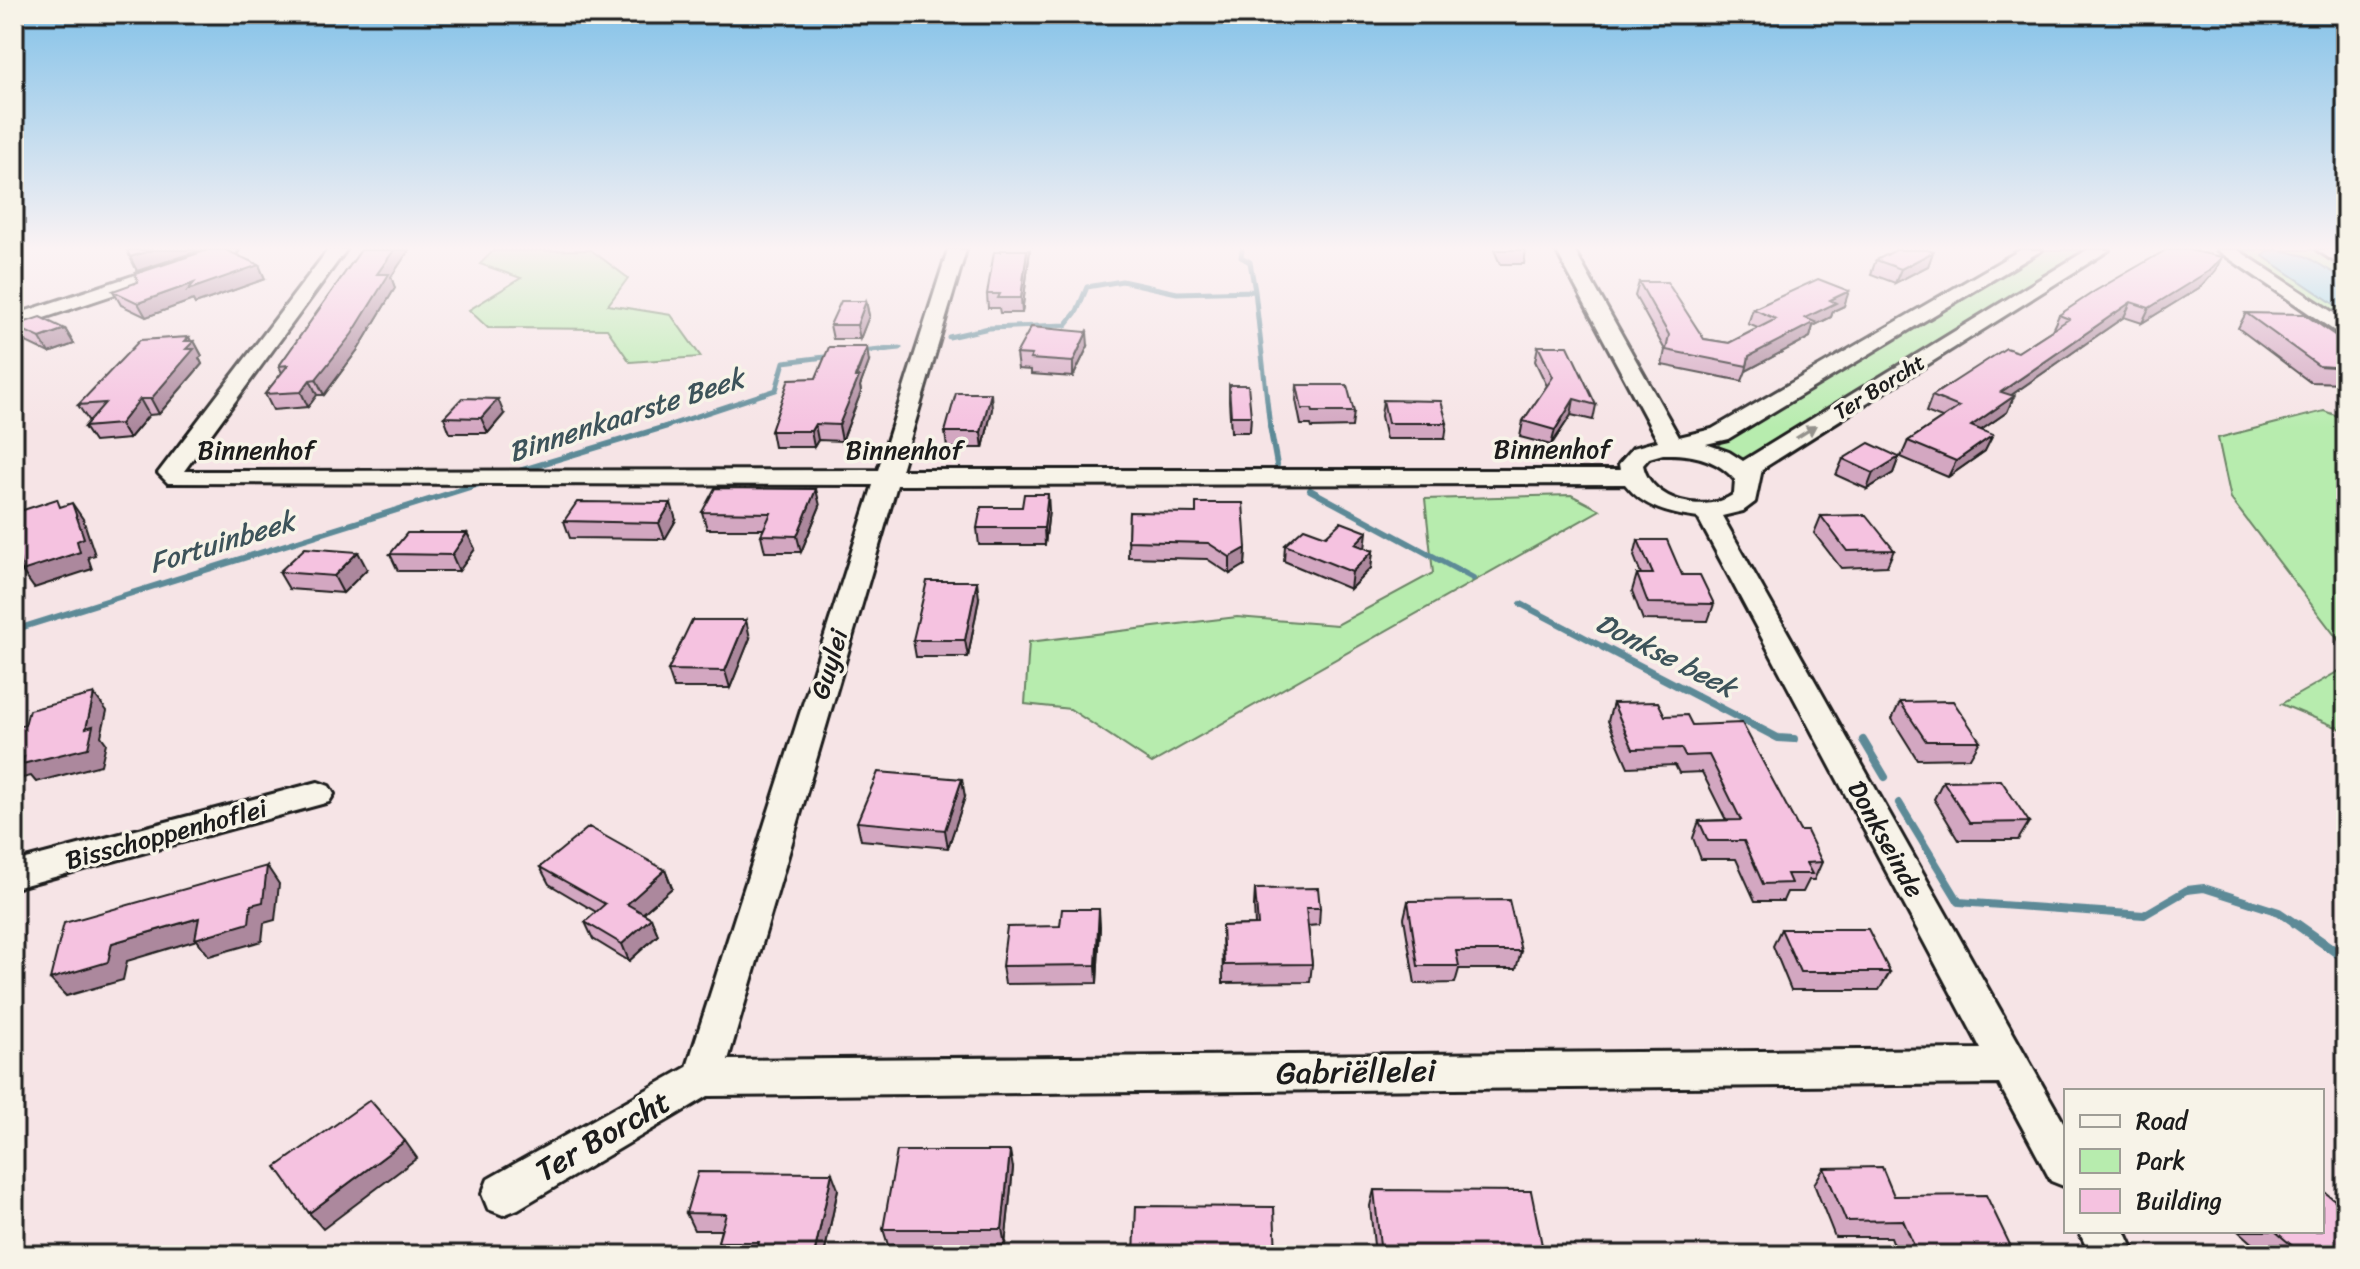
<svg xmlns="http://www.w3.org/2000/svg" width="2360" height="1269" viewBox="0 0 2360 1269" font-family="Sriracha,sans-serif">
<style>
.green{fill:#b7ecae;stroke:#6a8465;stroke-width:2}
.water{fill:#89d4e9;stroke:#5d8a97;stroke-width:2}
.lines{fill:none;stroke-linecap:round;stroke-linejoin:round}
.stream-far3{stroke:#5d8a97;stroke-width:5}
.stream-far2{stroke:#5d8a97;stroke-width:6}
.stream-far1{stroke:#5d8a97;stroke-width:8}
.stream{stroke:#5d8a97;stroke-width:10}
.street-casing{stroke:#1c1c1c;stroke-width:6}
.street{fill:#f7f3e8;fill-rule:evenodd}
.wall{fill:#d3a7c1;stroke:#1c1c1c;stroke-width:2}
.shaded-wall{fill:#ac889d;stroke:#1c1c1c;stroke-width:2}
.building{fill:#f5c2e0;stroke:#1c1c1c;stroke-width:2}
.oneway{fill:#94928c}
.labels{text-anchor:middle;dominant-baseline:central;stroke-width:7;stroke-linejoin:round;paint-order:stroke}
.far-street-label{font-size:22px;fill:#1c1c1c;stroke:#f7f3e8}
.street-label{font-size:26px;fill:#1c1c1c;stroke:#f7f3e8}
.water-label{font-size:28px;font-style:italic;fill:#3d535a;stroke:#f7f3e8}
.near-street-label{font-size:32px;fill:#1c1c1c;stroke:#f7f3e8}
</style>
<rect width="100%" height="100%" fill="#f6e4e6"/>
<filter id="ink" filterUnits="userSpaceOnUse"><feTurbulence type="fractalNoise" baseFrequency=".0125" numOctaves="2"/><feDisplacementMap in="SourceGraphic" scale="16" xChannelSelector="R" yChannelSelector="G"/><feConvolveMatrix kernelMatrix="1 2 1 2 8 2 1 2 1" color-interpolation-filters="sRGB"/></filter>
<g filter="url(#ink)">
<path class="green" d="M591,250L628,278L608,305L671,315L701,357L630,362L607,329L488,328L469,310L521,278L480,264L493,251Z
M2045,250H2090L1749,458H1736L1718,447L1721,441Z
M2234,250H2318L2346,268V324Z
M2324,411L2346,419V460L2339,467L2346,472V650L2231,499L2218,438Z
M1571,495L1600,510L1152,763L1070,709L1025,704L1029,642L1237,617L1337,625L1433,573L1425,499Z
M2346,667V731L2281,704Z"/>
<path class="water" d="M2280,250L2305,256L2346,280V312L2263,256L2268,251Z"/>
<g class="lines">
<path class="stream-far3" d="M1255,291L1270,428
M949,337L989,328L1066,325L1077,311L1087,287L1122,281L1177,293L1255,291L1250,262L1241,257L1242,250
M861,352L900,348
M661,428L776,390L784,362L833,356"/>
<path class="stream-far2" d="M1270,426L1277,465
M512,473L668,426
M1310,490L1473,578
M1521,604L1607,649
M14,630L489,481"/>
<path class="stream-far1" d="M1603,647L1778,738L1794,739
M1863,740L1885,777
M1899,803L1959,902L2144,915L2187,890L2204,888L2279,912L2298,925"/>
<path class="stream" d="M2295,923L2346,959"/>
<defs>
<path id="street" d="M211,250H238L235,254L14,328V315Z
M328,250H346L184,471L878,470L948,250H966L901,470H1620L1619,464L1633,448L1658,441L1556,250H1574L1679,437L1712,429L2020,250H2042L1728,439L1706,444L1729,452L1743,461L2087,250H2109L1762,469L1755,502L1743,511L1722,516L2066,1127V1187L2051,1181L1999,1084L708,1096L518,1209L503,1215L488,1209L482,1194L488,1179L687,1067L873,485L168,483L158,473ZM1663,454C1690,453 1717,458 1735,480L1734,494C1706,515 1650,501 1643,465L1649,458ZM1625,484C1644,508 1669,514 1698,518L1981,1049L728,1060L897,485Z
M2217,250H2238L2346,321V336L2339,334Z
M2317,250H2338L2346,255V269Z
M318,782L329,786L334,794L329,802L14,888V862Z
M2079,1231H2125L2136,1255H2090Z"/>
</defs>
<use href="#street" class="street-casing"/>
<use href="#street" class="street"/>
</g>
<path class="wall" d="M361,250H409L391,277L395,288L359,348L324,395H317L308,407L273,410L265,394L282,373L279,366Z
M1030,250L1022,313H1000L999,308H988L987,294Z
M1494,250H1526L1524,264H1500Z
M1933,252L1928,266L1895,283L1871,274L1876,260Z
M259,265L265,279L195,304L193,300L146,317L121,305L113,291Z
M2215,271L2202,286L2142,323L2124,317L2011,395L2014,396L2007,412L1981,430L1985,451L1948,477L1901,457L1908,441L1942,418L1926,412L1932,396L2018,352L2052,330L2059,315Z
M1639,282L1704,339L1729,343L1758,328L1748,324L1753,309L1844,306L1833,311L1831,317L1813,326L1810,337L1746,371L1742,381L1662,365L1665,350L1635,296Z
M866,301L869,316L860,339H833L830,325Z
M2246,313L2346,343V383L2310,382L2238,328Z
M14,326L65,329L74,344L49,353L24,341Z
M191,341H194L202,356L199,358L202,364L159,414L149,415L129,439L94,442L84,427L90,420H88L78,405Z
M1088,346L1073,377L1031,374V370L1018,369L1016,354Z
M1538,346L1596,405L1593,420L1571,415L1551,445L1520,437L1523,421L1547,386L1535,361Z
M869,362L860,386L861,392L842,441L818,440L814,447H774L771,431L816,378Z
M1229,385L1251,416L1250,432H1231L1229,401Z
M1297,385L1354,412L1352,427L1312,428L1311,425H1301L1296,400Z
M1383,400L1447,423L1445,439H1386L1381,416Z
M992,409L983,448H947L945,432Z
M504,414L488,433H450L444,417Z
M1899,457L1893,473L1867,489L1836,475L1843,459Z
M820,506L801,552H765L761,535L764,529H707L702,512Z
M1022,507L1049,510L1045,545H979L977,528Z
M1129,512L1246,548L1245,565L1230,574L1207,559L1128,557Z
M1821,516L1894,550L1887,566L1841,568L1814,533Z
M676,520L665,539L570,538L564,521Z
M467,533L475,549L459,571H398L390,554Z
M1326,536L1373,551L1371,568L1350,589L1284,561L1285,545Z
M1638,540L1682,575L1714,604L1708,621L1643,620L1632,591L1637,574H1641L1634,556Z
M367,569L343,593L289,589L279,572Z
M979,598L968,657H916L913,640Z
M750,638L730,688H674L668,670Z
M1900,702L1980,741L1970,758L1917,759L1892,719Z
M1613,703L1665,716L1692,725L1800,831L1822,862L1814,880H1809L1803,892H1787L1783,901H1755L1736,859H1701L1693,838L1699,821L1726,820L1702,772L1679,773L1675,765L1628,767L1608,721Z
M1943,781L2029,822L2018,840H1959L1934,799Z
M965,797L948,848L861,840L857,822Z
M540,867L665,870L672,888L643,913L651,918L658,935L629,961L593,939L585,922L596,912L549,884Z
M1255,889L1320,908L1319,925L1308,926L1312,964L1310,982L1223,983L1222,926L1255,925L1254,906Z
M1408,901L1521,951L1516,969H1459L1455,983L1415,984L1404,918Z
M1060,926H1100L1097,983L1005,984L1002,966Z
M1781,929L1890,972L1879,990H1791L1773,946Z
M1013,1168L1005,1245H888L883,1229Z
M1824,1168L1894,1196L2015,1255H1898L1891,1237H1835L1814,1184Z
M838,1189L824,1255H724L718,1242L721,1230H694L686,1213Z
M1374,1190L1544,1255H1375L1370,1206Z
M2238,1231H2322L2346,1255H2265Z"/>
<path class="shaded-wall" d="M152,250H201L137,271L130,257Z
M394,250H409L391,277L395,288L359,348L324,395L316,379L377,274Z
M1027,250H1030L1022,313L1021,298Z
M1933,252L1928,266L1895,283L1901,269Z
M2222,257L2215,271L2202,286L2142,323L2149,308Z
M259,265L265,279L195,304L193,300L146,317L138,303L194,283Z
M1849,291L1844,306L1833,311L1831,317L1813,326L1810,337L1746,371L1749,356L1830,300Z
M866,301L869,316L860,339L857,325Z
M2131,302L2124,317L1994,407L2001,392Z
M65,329L74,344L49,353L40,338Z
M1087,332L1088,346L1073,377V362Z
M189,337L192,343L194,341L202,356L199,358L202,364L159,414L151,399L185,341Z
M867,347L869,362L860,386L861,392L842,441L839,425Z
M310,380L317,395L308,407L301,392Z
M991,393L992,409L983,448L981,432Z
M2014,396L2007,412L1964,442L1971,426Z
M140,399L149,415L129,439L120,424Z
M498,399L504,414L488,433L481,418Z
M1574,399L1571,415L1551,445L1555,430Z
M815,424L818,440L814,447L811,431Z
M1993,435L1985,451L1948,477L1956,461Z
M1899,457L1893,473L1867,489L1873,473Z
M816,489L820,506L801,552L797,536Z
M1048,494L1049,510L1045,545L1044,528Z
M72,503L83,519L95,555L88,557L92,569L34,588L22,571L77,541Z
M671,503L676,520L665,539L659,523Z
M1367,532L1365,549L1355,544Z
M467,533L475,549L459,571L452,555Z
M1246,548L1245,565L1230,574V557Z
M1373,551L1371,568L1350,589L1352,572Z
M358,552L367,569L343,593L334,576Z
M977,581L979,598L968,657L965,640Z
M746,620L750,638L730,688L725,671Z
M94,694L107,711L101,736L106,743L101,765L36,782L31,776L14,780V759L86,728Z
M962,779L965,797L948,848L945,830Z
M267,866L279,884L275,920L264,923L262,941L209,956L197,940L127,961L123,980L66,996L50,979L112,943L199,918L251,905Z
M665,870L672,888L634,921L627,904Z
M1099,909L1100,926L1097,983L1096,965Z
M651,918L658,935L629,961L622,944Z
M405,1141L417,1158L323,1229L309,1213Z
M1010,1151L1013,1168L1005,1245L1002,1229Z
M832,1173L838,1189L824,1255H814Z"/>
<path class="building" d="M127,250H152L130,257Z
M208,250H226L259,265L188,290L194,283L138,303L113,291L138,282L135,274Z
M361,250H394L377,274H389L352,334L316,379L310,380L301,392L265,394L288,365L279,366Z
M1000,250H1027L1021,298H998L1000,294H987L994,252H1000Z
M1896,250H1928L1933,252L1901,269L1876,260Z
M2166,250H2189L2222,257L2209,271L2149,308L2131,302L2001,392L2014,396L1971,426L1993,435L1956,461L1908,441L1959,407L1932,396L2006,348L2018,352L2069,319L2059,315L2095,291Z
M1818,279L1849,291L1830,300L1836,303L1805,318L1815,322L1749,356L1747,366L1666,350L1669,335L1639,282H1667L1704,339L1729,343L1776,319L1753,309Z
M841,301H866L857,325H830Z
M2246,313L2304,314L2346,343V368L2319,366Z
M40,317L65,329L40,338L14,326Z
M1031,327L1087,332L1073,362L1030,359L1032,355L1016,354Z
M189,337L185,341H194L186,349H194L151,399H140L120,424L84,427L105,403L78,405L140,340Z
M1538,346H1568L1596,405L1574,399L1555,430L1523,421L1553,377Z
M829,347H867L855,377H859L839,425L815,424L811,431H771L789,379L816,378Z
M1229,385H1248L1251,416H1231Z
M1297,385H1347L1354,412H1313L1312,409H1302Z
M956,393H991L981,432H945Z
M462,398L498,399L481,418L444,417Z
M1383,400L1441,401L1447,423H1388Z
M1869,443L1899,457L1873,473L1843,459Z
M715,488L816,489L797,536L761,535L771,513L702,512Z
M1024,494H1048L1044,528H977L981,507H1022Z
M57,499L60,507L72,503L84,538L77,541L80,552L22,571L14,535V513Z
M577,502L671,503L659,523L564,521Z
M1196,503H1243L1246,548L1230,557L1208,543L1128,541L1129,512L1196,513Z
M1866,515L1894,550L1847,551L1821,516Z
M1341,522L1367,532L1355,544L1373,551L1352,572L1285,545L1304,528L1326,536Z
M407,533H467L452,555L390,554Z
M1638,540H1667L1682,575H1700L1714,604L1648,603L1637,574H1653Z
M305,548L358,552L334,576L279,572Z
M927,581H977L965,640H913Z
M692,620H746L725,671L668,670Z
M94,694L86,728L93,726L88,748L22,764L24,757L14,759V727L25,725L29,710Z
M1953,701L1980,741H1926L1900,702Z
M1658,702L1665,716L1687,715L1692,725L1742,723L1800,831H1807L1822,862L1806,863L1812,874H1787L1791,883L1763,884L1744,841H1708L1699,821L1741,820L1709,755L1685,756L1681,748L1633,749L1613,703Z
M878,772L962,779L945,830L857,822Z
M2001,780L2029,822L1970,823L1943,781Z
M589,827L665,870L627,904L651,918L622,944L585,922L605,904L540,867Z
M267,866L263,902L251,905L249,923L195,939L199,918L112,943L108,962L50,979L64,923Z
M1318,888L1320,908H1306L1312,964L1224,965L1222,926L1258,925L1255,889Z
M1509,900L1521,951H1456L1459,966H1418L1408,901Z
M1062,909H1099L1096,965L1002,966L1007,927L1060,926Z
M1781,929H1868L1890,972H1800Z
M370,1100L405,1141L309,1213L276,1167Z
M897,1151H1010L1002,1229H883Z
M1882,1167L1894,1196L1986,1195L2015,1255H1918L1903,1220L1846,1221L1824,1168Z
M698,1172L832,1173L814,1255H756L759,1242H718L726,1214L686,1213Z
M1374,1190L1531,1191L1544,1255H1381Z
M2322,1190L2346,1209V1255H2303L2275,1231H2322Z
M1136,1206L1274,1207L1276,1255H1134Z"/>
<defs><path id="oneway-solid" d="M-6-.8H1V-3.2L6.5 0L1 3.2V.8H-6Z" transform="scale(2)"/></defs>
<use class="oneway" href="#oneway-solid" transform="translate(1806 432) rotate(-32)"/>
</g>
<linearGradient id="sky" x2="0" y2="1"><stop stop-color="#82c1e8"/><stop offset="0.58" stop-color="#fbf3f4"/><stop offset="1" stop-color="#fbf3f4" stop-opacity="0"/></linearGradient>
<rect width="2360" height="428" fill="url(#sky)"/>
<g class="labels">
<g class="far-street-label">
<text transform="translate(1879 387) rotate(-32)">Ter Borcht</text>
</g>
<g class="street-label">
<text x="1552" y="449">Binnenhof</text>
<text x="256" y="450">Binnenhof</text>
<text x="904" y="450">Binnenhof</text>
<text transform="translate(829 664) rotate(-73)">Guylei</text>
<text transform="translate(166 834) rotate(-15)">Bisschoppenhoflei</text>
<text transform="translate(1886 839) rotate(61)">Donkseinde</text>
</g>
<g class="water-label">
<text transform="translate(626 415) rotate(-18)">Binnenkaarste Beek</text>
<text transform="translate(222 542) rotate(-17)">Fortuinbeek</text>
<text transform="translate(1666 655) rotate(27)">Donkse beek</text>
</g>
<g class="near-street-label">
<text transform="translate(1356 1072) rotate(-1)">Gabriëllelei</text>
<text transform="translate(603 1136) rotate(-30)">Ter Borcht</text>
</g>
</g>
<rect width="2360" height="1269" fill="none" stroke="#f7f3e8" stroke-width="48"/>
<rect x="24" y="24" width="2312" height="1221" fill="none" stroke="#1c1c1c" stroke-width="3" filter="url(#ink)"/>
<rect x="2064" y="1089" width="260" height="144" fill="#f7f3e8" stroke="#9f9d96" stroke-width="2"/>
<rect x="2080" y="1115" width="40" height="12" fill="#f7f3e8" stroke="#9f9d96" stroke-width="2"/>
<text x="2136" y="1129" font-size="24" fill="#1c1c1c">Road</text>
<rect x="2080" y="1149" width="40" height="24" fill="#b7ecae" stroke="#9f9d96" stroke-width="2"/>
<text x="2136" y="1169" font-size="24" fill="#1c1c1c">Park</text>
<rect x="2080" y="1189" width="40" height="24" fill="#f5c2e0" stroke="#9f9d96" stroke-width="2"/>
<text x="2136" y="1209" font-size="24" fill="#1c1c1c">Building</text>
</svg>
